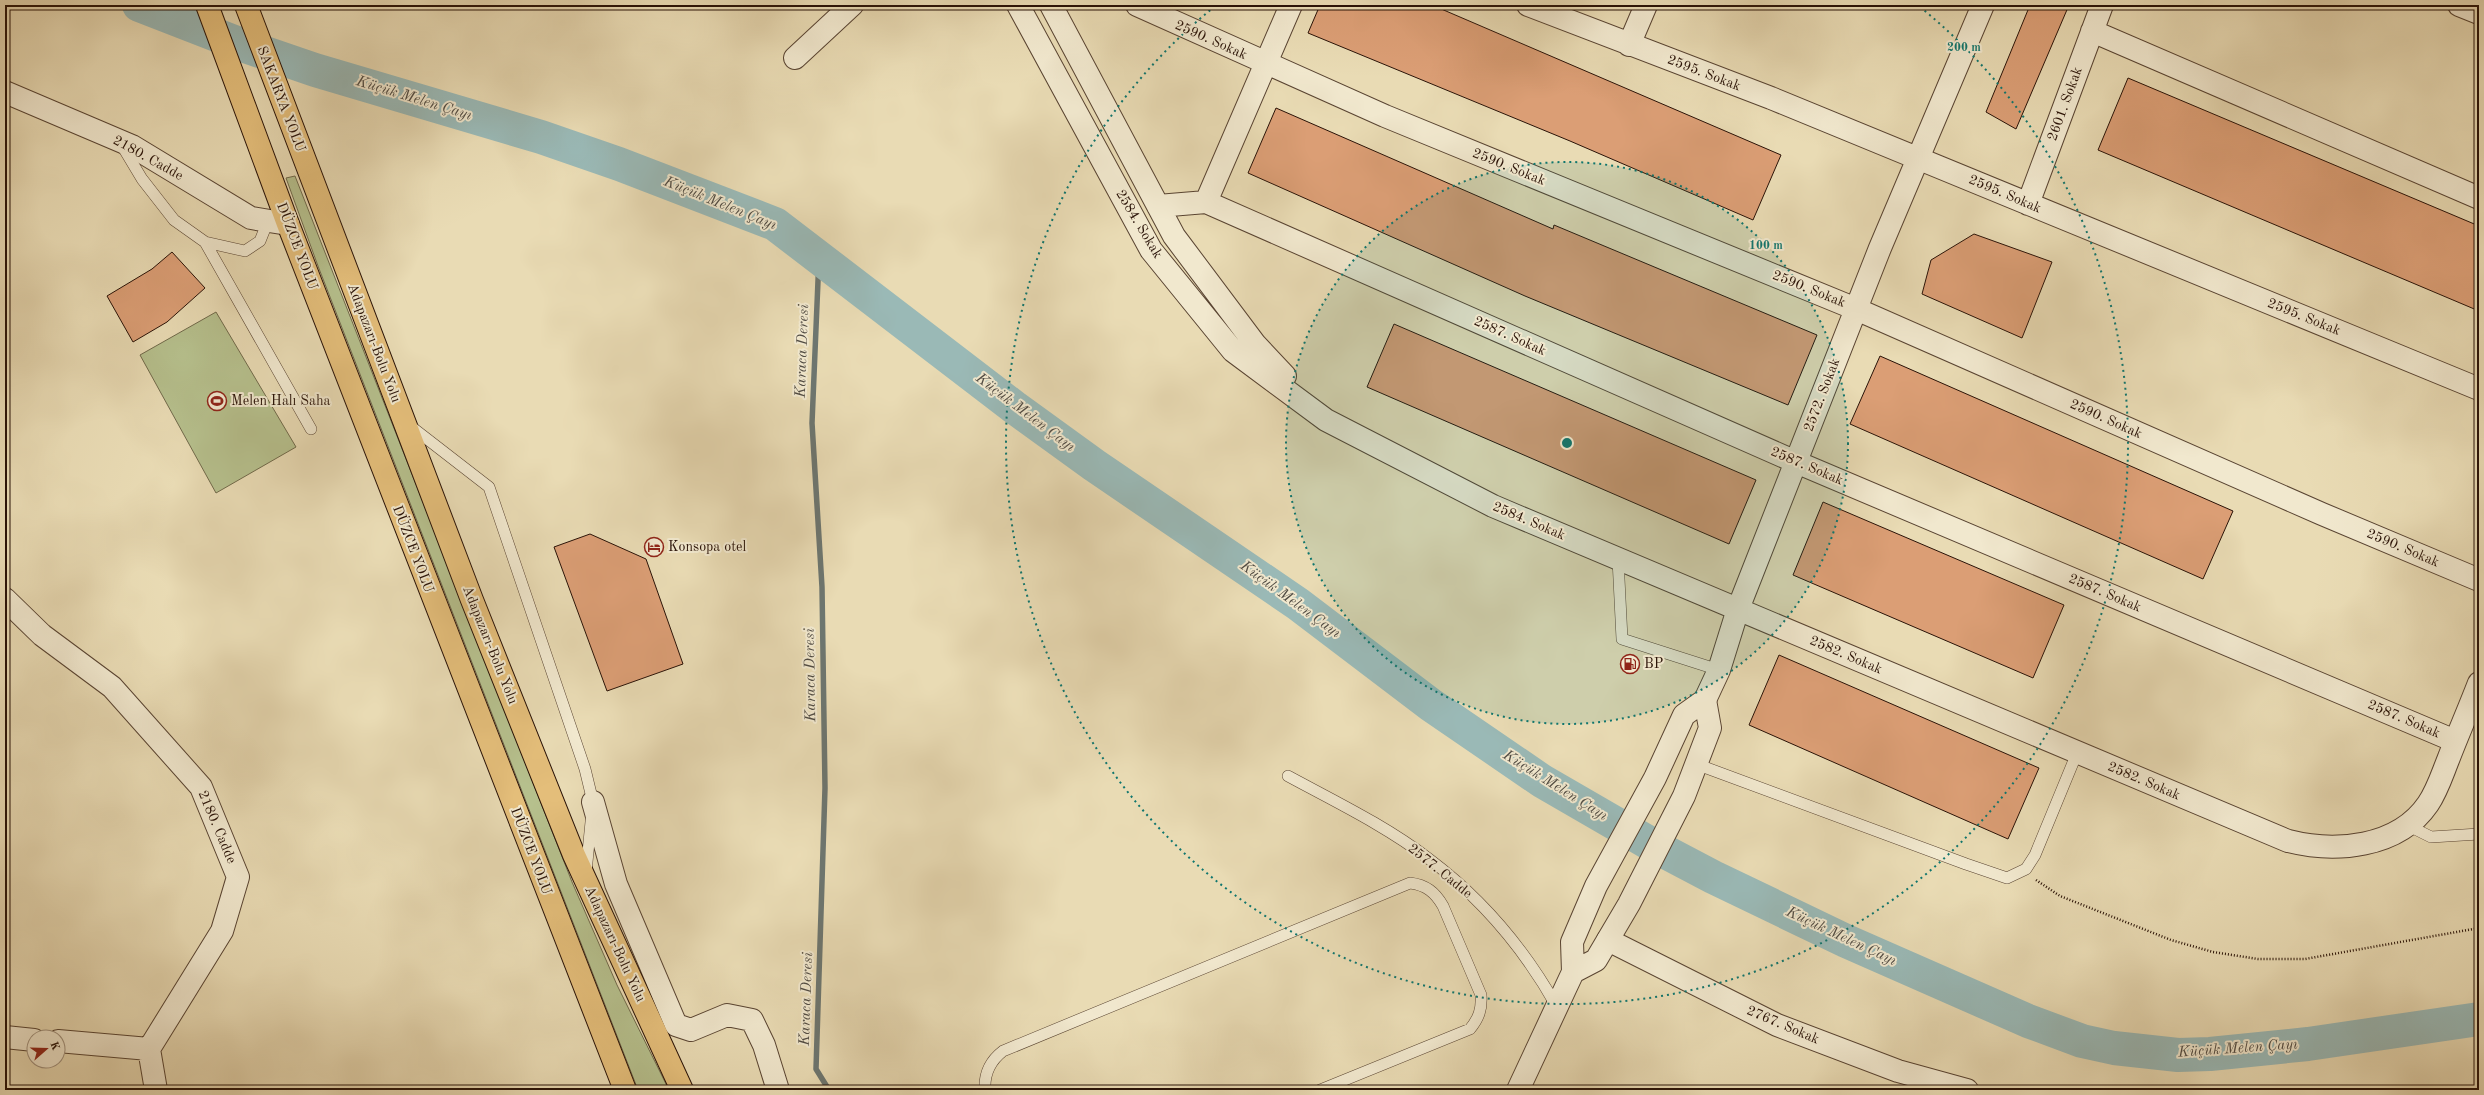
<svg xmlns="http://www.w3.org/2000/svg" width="2484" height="1095" viewBox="0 0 2484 1095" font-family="'Old Standard TT',serif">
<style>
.green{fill:#b6c08d;stroke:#70694a}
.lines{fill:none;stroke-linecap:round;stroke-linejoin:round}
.stream{stroke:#6d7670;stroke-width:5.5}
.river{stroke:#9ab9b6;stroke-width:34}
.building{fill:#db9e75;stroke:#291207}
.service-casing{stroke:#594432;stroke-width:12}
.minor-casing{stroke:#594432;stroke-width:24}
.tertiary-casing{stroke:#594432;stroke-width:24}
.trunk-casing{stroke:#291207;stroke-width:24}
.path{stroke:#291207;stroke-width:2.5;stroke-dasharray:1 2;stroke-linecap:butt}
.service{stroke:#f1e8ce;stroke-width:11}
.minor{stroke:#f1e8ce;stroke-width:22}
.tertiary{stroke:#f1e8ce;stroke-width:22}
.trunk{stroke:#e4be7a;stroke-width:22}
.ring{fill:none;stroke:#0f766e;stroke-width:2;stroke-dasharray:2 4}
.labels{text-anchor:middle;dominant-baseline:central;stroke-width:4;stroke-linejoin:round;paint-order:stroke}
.street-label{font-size:14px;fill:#291207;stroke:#f1e8ce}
.poi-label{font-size:14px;fill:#291207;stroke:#f1e8ce;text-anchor:start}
.water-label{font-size:15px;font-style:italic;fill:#514c44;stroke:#f1e8ce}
.centre{fill:#0f766e;stroke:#f1e8ce;stroke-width:2}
.ring-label{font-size:12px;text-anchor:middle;font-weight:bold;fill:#0f766e;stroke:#f1e8ce;stroke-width:4;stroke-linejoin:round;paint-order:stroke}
</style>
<rect width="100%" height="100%" fill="#e9dbb4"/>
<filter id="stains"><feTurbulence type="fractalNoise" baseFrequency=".005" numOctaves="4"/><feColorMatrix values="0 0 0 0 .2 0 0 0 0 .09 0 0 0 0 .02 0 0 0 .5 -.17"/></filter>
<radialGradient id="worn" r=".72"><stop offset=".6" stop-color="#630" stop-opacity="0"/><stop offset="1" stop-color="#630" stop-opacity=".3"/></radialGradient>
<path class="green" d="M295,176L572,882L617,985L669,1090H638L318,266L286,178Z
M216,312L296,447L216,493L140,355Z"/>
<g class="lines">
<path class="stream" d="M819,257L812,423L822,587L825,788L816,1069L829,1090"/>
<path class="river" d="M139,5L242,45L315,70L541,137L619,164L775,224L1014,407L1094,465L1298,604L1431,705L1542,781L1656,847L1713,877L1846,941L2028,1021L2082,1041L2114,1048L2178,1055L2210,1054L2308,1044L2479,1019"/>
</g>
<path class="building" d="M1320,5H1432L1781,155L1753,220L1570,141L1308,33Z
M2030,5H2069L2016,129L1986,112Z
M2128,78L2479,226V311L2098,150Z
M1276,108L1553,229L1554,225L1817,335L1788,405L1525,296L1248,173Z
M1974,234L2052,262L2022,338L1922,294L1931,260Z
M172,252L205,288L167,322L133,342L107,296L152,269Z
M1394,324L1756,480L1729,544L1367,387Z
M1880,356L2233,511L2203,579L1850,424Z
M1823,502L2064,605L2033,678L1793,575Z
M590,534L646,559L683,664L607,691L554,547Z
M1779,655L2039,768L2008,839L1749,725Z"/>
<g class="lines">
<defs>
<path id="service" d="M121,144L142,179L174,220L205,242L311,429
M205,242L245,251L260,241L268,221
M409,425L489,487L585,769L593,802L586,872
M1618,559L1622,639L1719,670
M1696,764L1966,864L2007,878L2026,869L2035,855L2077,753
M1288,776C1336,802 1386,826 1429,859C1481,898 1525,950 1557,1007
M2407,825L2431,837L2479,834
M985,1090C984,1073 990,1061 1003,1051L1410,883C1426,885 1435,892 1443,906L1481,995C1482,1009 1479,1018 1470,1029L1320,1090"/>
<path id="minor" d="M1018,5L1151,250L1233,351L1326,420L1493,506L2288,841C2335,853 2398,848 2428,804C2437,791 2442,775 2448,760C2458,734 2469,709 2479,683
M1051,5L1174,236L1255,344L1285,376
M1137,5L1385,116L1856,309L2322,514L2479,580
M1528,5L1771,98L2479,389
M2459,5L2479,13
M2092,31L2479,198
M1629,45L1646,5
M795,58L852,5
M5,92L132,146L251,218L288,224
M1206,202L1291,5
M2028,204L2102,5
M1158,206L1206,202L1796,462L2455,741
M5,599L42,635L112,687L201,787L238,877L222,931L149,1049L156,1090
M1705,700L1719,670L1738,609L1880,248L1983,5
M593,802L616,884L676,1025L691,1030L727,1015L752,1020L764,1045L778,1090
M1608,940L1777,1025L1898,1071L1967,1090
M5,1037L34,1040
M58,1041L149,1049"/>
<path id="tertiary" d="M1518,1090L1573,972L1572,942L1596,886L1655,778L1684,715L1705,700L1710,728L1684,796L1629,904L1596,960L1573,972"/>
<path id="trunk" d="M207,5L288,224L625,1090
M246,5L472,600L574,855L682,1090"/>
</defs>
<use href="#service" class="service-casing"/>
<use href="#minor" class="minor-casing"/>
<use href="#tertiary" class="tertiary-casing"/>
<use href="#trunk" class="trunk-casing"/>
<path class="path" d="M2036,880L2060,896L2171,940L2213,952L2258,959H2305L2479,928"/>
<use href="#service" class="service"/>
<use href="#minor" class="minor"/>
<use href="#tertiary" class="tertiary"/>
<use href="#trunk" class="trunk"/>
</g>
<circle cx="1567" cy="443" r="281" fill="#0f766e" fill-opacity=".12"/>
<g class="ring">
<circle cx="1567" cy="443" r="281"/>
<path d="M1920 7A561 561 0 1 1 1214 7"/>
</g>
<defs>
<symbol id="stadium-ring" viewBox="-11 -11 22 22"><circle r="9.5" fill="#f1e8ce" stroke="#8f2418" stroke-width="1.5"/><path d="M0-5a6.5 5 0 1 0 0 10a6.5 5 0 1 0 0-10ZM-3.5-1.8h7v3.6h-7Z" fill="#8f2418"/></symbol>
<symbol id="hotel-ring" viewBox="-11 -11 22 22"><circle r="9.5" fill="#f1e8ce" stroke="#8f2418" stroke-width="1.5"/><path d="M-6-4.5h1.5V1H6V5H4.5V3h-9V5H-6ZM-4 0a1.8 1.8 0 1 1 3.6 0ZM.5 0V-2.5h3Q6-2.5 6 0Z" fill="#8f2418"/></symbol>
<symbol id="fuel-ring" viewBox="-11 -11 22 22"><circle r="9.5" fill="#f1e8ce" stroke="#8f2418" stroke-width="1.5"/><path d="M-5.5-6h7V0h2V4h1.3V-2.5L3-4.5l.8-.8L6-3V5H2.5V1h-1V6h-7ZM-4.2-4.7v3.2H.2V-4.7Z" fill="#8f2418"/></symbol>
</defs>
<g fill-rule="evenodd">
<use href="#stadium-ring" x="206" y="390" width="22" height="22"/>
<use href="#hotel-ring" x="643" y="536" width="22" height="22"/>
<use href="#fuel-ring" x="1619" y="653" width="22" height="22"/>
</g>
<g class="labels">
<g class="street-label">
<text transform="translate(1211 40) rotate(24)">2590. Sokak</text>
<text transform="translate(1704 73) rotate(21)">2595. Sokak</text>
<text transform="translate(281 99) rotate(69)">SAKARYA YOLU</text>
<text transform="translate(2065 104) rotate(-70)">2601. Sokak</text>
<text transform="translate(148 158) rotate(29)">2180. Cadde</text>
<text transform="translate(1509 167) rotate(22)">2590. Sokak</text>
<text transform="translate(2005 194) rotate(23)">2595. Sokak</text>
<text transform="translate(1139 224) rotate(59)">2584. Sokak</text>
<text transform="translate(297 246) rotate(69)">DÜZCE YOLU</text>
<text transform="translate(1809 289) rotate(22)">2590. Sokak</text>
<text transform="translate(2304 317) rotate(22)">2595. Sokak</text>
<text transform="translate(1510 336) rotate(24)">2587. Sokak</text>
<text transform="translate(374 343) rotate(69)">Adapazarı-Bolu Yolu</text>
<text transform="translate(1822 395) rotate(-69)">2572. Sokak</text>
<text transform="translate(2106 419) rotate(24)">2590. Sokak</text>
<text transform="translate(1807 466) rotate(23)">2587. Sokak</text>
<text transform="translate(1529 521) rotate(23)">2584. Sokak</text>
<text transform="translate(2403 548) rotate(23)">2590. Sokak</text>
<text transform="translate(413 549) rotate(69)">DÜZCE YOLU</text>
<text transform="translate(2105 593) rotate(23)">2587. Sokak</text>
<text transform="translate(490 645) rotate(68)">Adapazarı-Bolu Yolu</text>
<text transform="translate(1846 655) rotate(23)">2582. Sokak</text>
<text transform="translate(2404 719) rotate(23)">2587. Sokak</text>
<text transform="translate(2144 781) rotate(23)">2582. Sokak</text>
<text transform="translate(217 827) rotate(67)">2180. Cadde</text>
<text transform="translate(531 851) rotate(69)">DÜZCE YOLU</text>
<text transform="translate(1440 871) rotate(39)">2577. Cadde</text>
<text transform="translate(615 944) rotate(65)">Adapazarı-Bolu Yolu</text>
<text transform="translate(1783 1025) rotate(23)">2767. Sokak</text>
</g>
<g class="poi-label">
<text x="231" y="401">Melen Halı Saha</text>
<text x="668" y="547">Konsopa otel</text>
<text x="1644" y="664">BP</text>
</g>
<g class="water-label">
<text transform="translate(414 99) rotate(17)">Küçük Melen Çayı</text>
<text transform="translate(720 204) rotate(22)">Küçük Melen Çayı</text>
<text transform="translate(803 351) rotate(-88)">Karaca Deresi</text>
<text transform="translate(1025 413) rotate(37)">Küçük Melen Çayı</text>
<text transform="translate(1290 600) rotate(36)">Küçük Melen Çayı</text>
<text transform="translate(811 675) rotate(-91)">Karaca Deresi</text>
<text transform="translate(1555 786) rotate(32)">Küçük Melen Çayı</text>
<text transform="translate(1841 937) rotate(25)">Küçük Melen Çayı</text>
<text transform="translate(807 999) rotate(-88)">Karaca Deresi</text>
<text transform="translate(2238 1049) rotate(-4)">Küçük Melen Çayı</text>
</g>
</g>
<circle cx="1567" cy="443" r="6" class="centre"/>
<g class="ring-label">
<text x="1964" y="51">200 m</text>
<text x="1766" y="249">100 m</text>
</g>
<rect width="2484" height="1095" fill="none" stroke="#e9dbb4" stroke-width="20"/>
<rect x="6" y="6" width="2472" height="1083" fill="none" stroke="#291207" stroke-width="2"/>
<rect x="10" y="10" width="2464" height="1075" fill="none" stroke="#291207"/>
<g transform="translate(46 1049) rotate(70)"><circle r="19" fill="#f1e8ce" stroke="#a1927e"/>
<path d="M0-3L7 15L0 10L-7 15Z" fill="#8f2418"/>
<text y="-6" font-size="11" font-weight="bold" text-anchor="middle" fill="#291207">K</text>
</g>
<rect width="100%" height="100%" filter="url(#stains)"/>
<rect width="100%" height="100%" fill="url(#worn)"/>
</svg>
